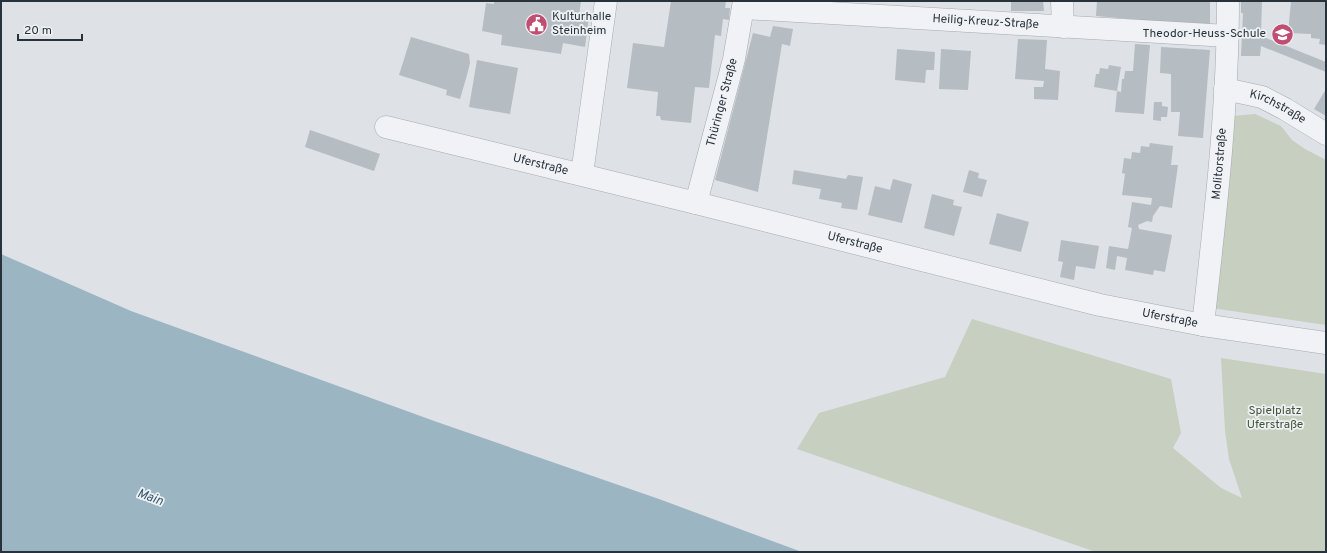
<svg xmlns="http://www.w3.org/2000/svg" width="1327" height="553" viewBox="0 0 1327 553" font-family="Overpass,sans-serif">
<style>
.green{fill:#c6cfc0}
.water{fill:#9cb5c3}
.building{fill:#b5bcc2}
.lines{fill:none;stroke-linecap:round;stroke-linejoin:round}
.street-casing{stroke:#a4aaaf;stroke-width:23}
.street{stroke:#f0f2f5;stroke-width:22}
.labels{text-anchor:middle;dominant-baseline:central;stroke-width:3.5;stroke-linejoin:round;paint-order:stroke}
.poi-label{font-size:12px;fill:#28323b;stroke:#edf1f4;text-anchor:start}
.street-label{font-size:12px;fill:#28323b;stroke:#edf1f4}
.park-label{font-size:12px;fill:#425537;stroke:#edf1f4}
.water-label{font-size:13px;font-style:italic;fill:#37576b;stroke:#edf1f4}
</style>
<rect width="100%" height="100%" fill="#dee2e6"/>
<path class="green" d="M1255,114L1281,126L1292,140L1305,149L1326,160V325L1212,308L1233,116Z
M972,319L1171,379L1181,433L1173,448L1221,488L1242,498L1229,459L1225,431L1221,358L1326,374V552H1096L797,449L819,413L945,377Z"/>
<path class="water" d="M1,254L131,311L437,422L659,499L802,552H1Z"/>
<path class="building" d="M494,1H581L579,16L589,17L585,47L563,43L561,54L501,45L502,35L482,31L486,3L494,4Z
M671,1H726L725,8H730L729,20L723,19L721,36L715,35L709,88L695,87L691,123L661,120L660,116H656L658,92L627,88L633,43L664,47Z
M1011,1H1043L1044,11H1011Z
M1097,1H1210V26L1096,16Z
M1241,1H1262L1261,36L1326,62V72L1261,46L1260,56H1241L1243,13H1241Z
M1291,1H1326V45L1319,44L1320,39L1311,38V34L1288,33Z
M773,26L793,29L790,46L782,44L758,192L715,180L753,33L770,37Z
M411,37L469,54L470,63L467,75L460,99L446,95L447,90L399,75Z
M1018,39L1047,40L1045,69L1060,71L1058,100L1034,99V87H1043L1044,81L1015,79Z
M1135,44L1150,45L1144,114L1115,112L1117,91L1094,87L1096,74H1099L1100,68L1108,69L1109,65L1121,67L1117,91L1121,92L1122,79H1124L1125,71H1133Z
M1161,47L1210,50L1203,138L1178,136L1180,112H1171V74L1160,73Z
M897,49L935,52L934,70H926L925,83L895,80Z
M941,49L971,51L968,90L939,89Z
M477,60L518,68L510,114L469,107Z
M1326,89V116L1314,109Z
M1154,102H1162V106L1168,107L1167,117H1161V121L1153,120Z
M310,130L380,154L374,171L305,147Z
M1150,143L1173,146L1171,165H1178L1172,208L1160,206L1153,216L1152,222L1147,221L1138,225L1139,229L1172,235L1165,272L1154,270L1153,275L1125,270L1127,258L1117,256L1115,270L1106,268L1109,246L1128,249L1132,228L1128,227L1132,202L1151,205L1152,198L1122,195L1125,174L1122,173L1124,158L1131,159L1132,152L1140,153L1141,146L1149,147Z
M794,170L846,179L848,175L863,177L857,210L841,208L842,203L819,199L821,189L792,184Z
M969,170L979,173L978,178L987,180L982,197L963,192Z
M893,179L912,184L902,223L868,215L875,186L890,190Z
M932,194L954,200L953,205L962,207L954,236L924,228Z
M997,213L1029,222L1021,252L989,244Z
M1061,240L1099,246L1095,269L1076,266L1074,280L1060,277L1063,262L1058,261Z"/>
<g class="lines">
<defs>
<g id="street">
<path d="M1062,1L1063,27"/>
<path id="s1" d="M743,8L1228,36"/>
<path id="s2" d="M1225,89L1262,97L1285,109L1326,134"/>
<path id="s3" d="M386,127L696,203L1100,305L1203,325L1326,343"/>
<path d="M582,174L606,1"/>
<path id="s4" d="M696,203L734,59L744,1"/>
<path id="s5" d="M1203,325C1215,218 1228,109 1228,1"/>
</g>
</defs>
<use href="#street" class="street-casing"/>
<use href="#street" class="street"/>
</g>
<defs>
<symbol id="civic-disc" viewBox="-11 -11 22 22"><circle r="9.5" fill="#c04d72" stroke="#edf1f4"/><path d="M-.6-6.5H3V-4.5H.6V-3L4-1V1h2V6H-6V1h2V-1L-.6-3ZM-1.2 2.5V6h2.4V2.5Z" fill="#fff"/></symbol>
<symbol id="school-disc" viewBox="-11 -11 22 22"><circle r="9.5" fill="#c04d72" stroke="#edf1f4"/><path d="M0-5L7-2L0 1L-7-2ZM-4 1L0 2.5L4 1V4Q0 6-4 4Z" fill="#fff"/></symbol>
</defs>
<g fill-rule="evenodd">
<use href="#civic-disc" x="524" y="12" width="25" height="25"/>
<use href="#school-disc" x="1270" y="22" width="25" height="25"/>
</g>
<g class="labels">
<g class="poi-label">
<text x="552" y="17">Kulturhalle<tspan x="552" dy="14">Steinheim</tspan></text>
<text x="1266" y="34" text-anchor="end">Theodor-Heuss-Schule</text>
</g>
<g class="street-label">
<text stroke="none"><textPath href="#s1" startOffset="243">Heilig-Kreuz-Straße</textPath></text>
<text stroke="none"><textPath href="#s4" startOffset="104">Thüringer Straße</textPath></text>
<text stroke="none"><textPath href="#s2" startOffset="56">Kirchstraße</textPath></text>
<text stroke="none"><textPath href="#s3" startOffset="159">Uferstraße</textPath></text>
<text stroke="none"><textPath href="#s5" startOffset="162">Molitorstraße</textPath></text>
<text stroke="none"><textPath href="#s3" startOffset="483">Uferstraße</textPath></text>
<text stroke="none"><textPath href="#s3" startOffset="807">Uferstraße</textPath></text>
</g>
<g class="park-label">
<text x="1275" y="411">Spielplatz<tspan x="1275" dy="14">Uferstraße</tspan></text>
</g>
<g class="water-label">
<text transform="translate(150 498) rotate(20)">Main</text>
</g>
</g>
<rect width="1327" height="553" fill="none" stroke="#28323b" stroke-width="4"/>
<path d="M18 34v6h64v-6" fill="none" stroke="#28323b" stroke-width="2"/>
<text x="24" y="34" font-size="12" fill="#28323b" stroke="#edf1f4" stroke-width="3" paint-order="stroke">20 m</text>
</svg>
